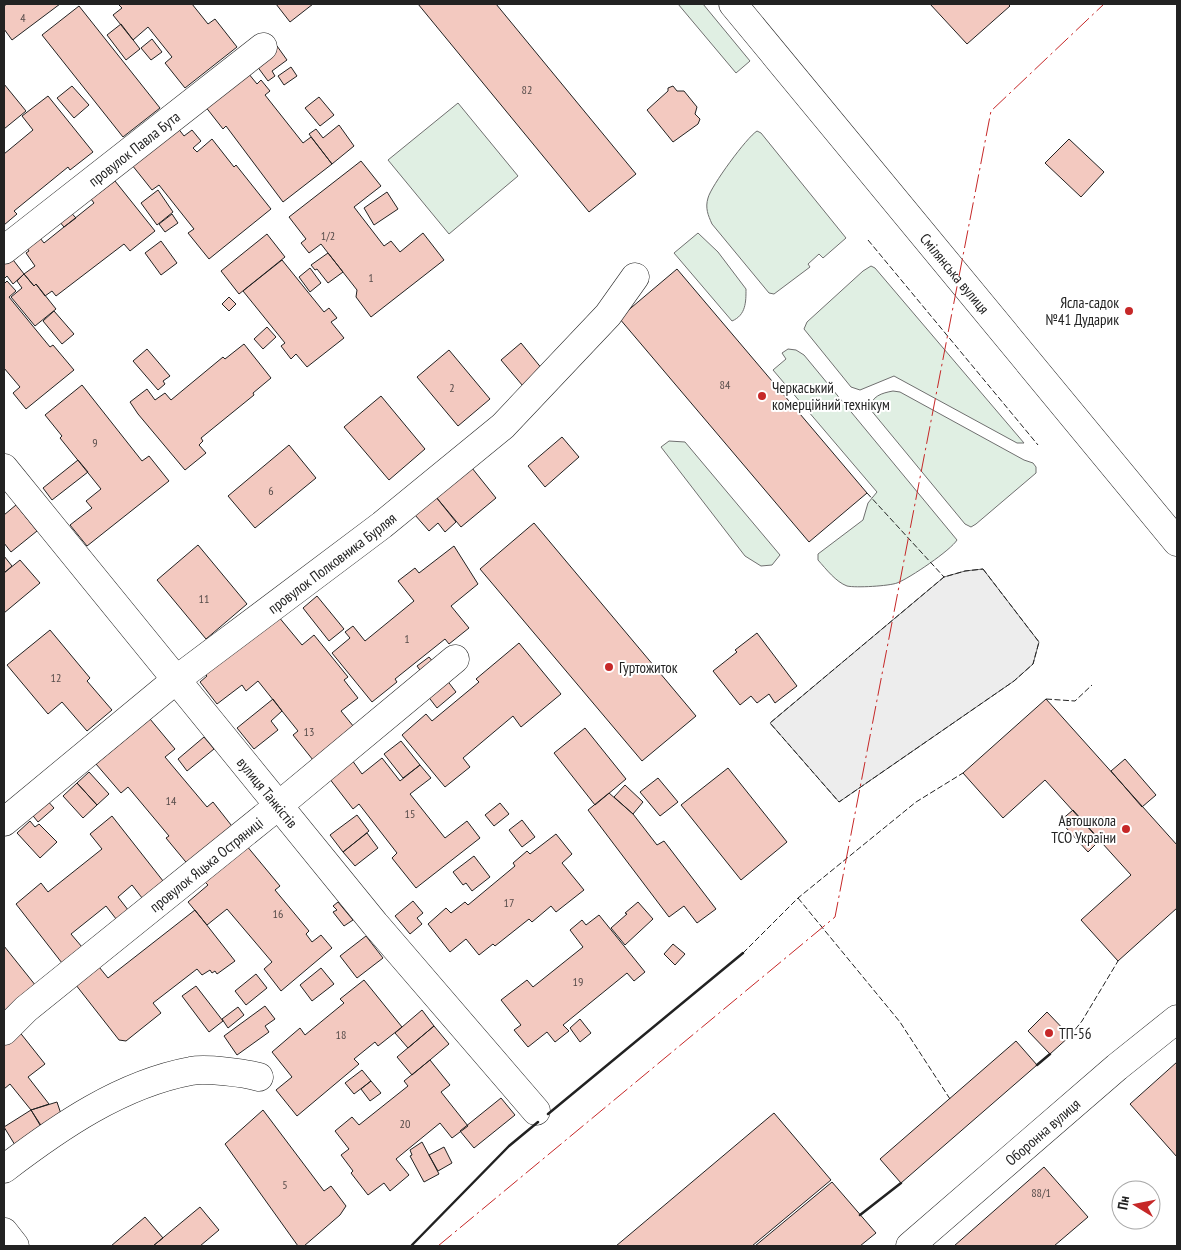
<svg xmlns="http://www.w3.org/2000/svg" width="1181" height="1250" viewBox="0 0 1181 1250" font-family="'PT Sans Narrow',sans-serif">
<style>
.green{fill:#e0efe3;stroke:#6f6f6f}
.parking{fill:#ededed;stroke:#6f6f6f}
.building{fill:#f3c9c0;stroke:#222}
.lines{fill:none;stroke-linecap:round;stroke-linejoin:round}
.street-casing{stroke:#222;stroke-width:29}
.secondary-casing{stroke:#222;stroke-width:29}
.street{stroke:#fff;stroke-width:28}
.secondary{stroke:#fff;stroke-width:28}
.fence{stroke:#222;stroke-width:1;stroke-dasharray:6 2.5;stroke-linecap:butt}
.wall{stroke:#222;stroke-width:2.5}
.power{stroke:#c62828;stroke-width:1;stroke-dasharray:18 4 2.5 4;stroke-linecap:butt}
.poi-dot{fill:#c62828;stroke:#fff;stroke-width:2}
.labels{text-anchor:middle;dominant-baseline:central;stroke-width:4;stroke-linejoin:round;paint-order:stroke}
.number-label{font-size:12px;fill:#564c4a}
.street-label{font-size:15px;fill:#222;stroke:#fff}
.poi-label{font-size:15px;fill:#222;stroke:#fff;text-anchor:start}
</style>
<rect width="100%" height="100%" fill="#fff"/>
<path class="green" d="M678,4H703L750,61L736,73Z
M458,103L518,176L449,234L388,160Z
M757,131L761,133L846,238L823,258L819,254L808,264L810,267L774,294L769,293L712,224C708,215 705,208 708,198C711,186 747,137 757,131Z
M698,233L718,252L746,289C746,302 746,315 732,321L674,253Z
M871,266L875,268L1024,443H1017L894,376L860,390L851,387L804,329L807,322L863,271Z
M788,349L796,350L804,355L957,540C951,550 910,578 897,583C889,586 856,588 847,586C836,582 826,569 818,560V554L863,520L868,503L877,492L773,370L786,359L782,353Z
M893,391L900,392L1024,460L1033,463L1036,467V473L976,524L971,527L965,524L870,409C871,396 882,393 893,391Z
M669,441L685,442L780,555L772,565L761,566L745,556L661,447Z"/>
<path class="parking" d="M983,569L1039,642L1033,664L1014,681L839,802L770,723L944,577L965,571Z"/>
<path class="building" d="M7,4H60L12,40L4,29V6Z
M118,4H192L208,24L215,19L237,47L185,88L165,63L172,57L148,27L133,40L113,15L122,8Z
M276,4H313L290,22Z
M418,4H496L636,174L589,212Z
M930,4H1008L1010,6L967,44Z
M79,6L160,108L123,137L42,35Z
M121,24L140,49L126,60L107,35Z
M152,39L162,52L151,60L141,48Z
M277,46L287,60L272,71L275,76L268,81L254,62Z
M291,67L297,76L284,85L278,76Z
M244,68L257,84L261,80L270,91L265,95L303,143L311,137L332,164L283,202L226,126L223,129L201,101Z
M4,84L26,111L4,129Z
M72,86L89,105L74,118L57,98Z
M673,86L677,91H684L697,107L695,114L700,119L698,124L673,142L647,110L668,91V88Z
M48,96L93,152L70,170L68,167L14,211L17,214L4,225V154L33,130L22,116Z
M319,97L334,115L320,126L305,108Z
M174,123L184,136L192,130L201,141L193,148L197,152L212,139L234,167L236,165L271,209L209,259L188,233L194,229L159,185L152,190L128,160Z
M339,125L354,146L332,164L309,134L316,129L323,138Z
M1069,139L1104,172L1081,197L1045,163Z
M361,161L381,186L354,207L384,246L391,241L400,252L423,233L444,260L371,317L356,297L357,290L321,244L309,253L301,243L306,239L289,217Z
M115,181L155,231L130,251L124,244L56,296L52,291L45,296L36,284L34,286L24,274L35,266L26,253L29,251L27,248L40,238L44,243L94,203L91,199Z
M158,190L173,212L157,225L141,203Z
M387,192L398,209L374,225L364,208Z
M65,206L76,218L64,227L54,215Z
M172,214L178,223L165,232L159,224Z
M267,234L285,257L239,294L221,271Z
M161,241L177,263L161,275L145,253Z
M7,252L24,274L13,284L7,276L5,278L4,276V255Z
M328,253L343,272L328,283L317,269L315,270L311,265Z
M282,260L324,312L329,308L337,318L331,322L344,338L307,367L296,354L291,359L281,346L285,343L243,291Z
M310,268L321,283L310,292L299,277Z
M677,269L867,493L809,542L619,318Z
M24,274L34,286L36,284L56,309L35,326L11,297L22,288L17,281Z
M7,281L16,291L9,297L50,347L53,345L74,370L26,409L13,393L20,387L4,368V284Z
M229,297L236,304L229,311L222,304Z
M54,311L74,334L62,344L43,321Z
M267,327L276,337L263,349L254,339Z
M521,343L547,375L528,392L501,360Z
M244,344L271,378L253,393L254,395L201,438L203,441L199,445L206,453L185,470L138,414L130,402L147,389L155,400L165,393L171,400L223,357L225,359Z
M147,349L170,376L163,381L165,384L158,390L133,361Z
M449,350L490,399L458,426L417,377Z
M82,385L142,461L149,456L169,481L87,546L70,525L92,508L86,501L101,489L60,438L62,436L45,415Z
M381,396L425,449L389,480L344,427Z
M562,437L579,457L545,487L528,466Z
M289,445L316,478L255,528L228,496Z
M78,460L88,472L52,500L43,488Z
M472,468L496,498L461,527L436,497Z
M436,497L456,522L445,532L438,523L429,531L415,515Z
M16,505L37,531L11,552L4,543V515Z
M534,523L696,716L642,761L480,569Z
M198,545L247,604L206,639L157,580Z
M454,546L478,584L451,606L469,628L449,644L445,639L395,679L397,682L372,702L332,653L350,638L345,632L353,626L365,641L414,601L398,581L415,568L419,573Z
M4,556L12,566L4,573Z
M20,560L40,583L4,613V573Z
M317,596L344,629L329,641L303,608Z
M278,616L302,645L314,635L348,677L344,680L358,698L341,711L358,732L317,765L293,735L298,731L258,681L246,691L242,685L217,704L200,682L207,676L204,673Z
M50,630L90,678L87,681L112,710L87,731L62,702L48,714L7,665Z
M757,633L797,686L775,703L769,694L757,703L751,696L740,705L713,671L737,652L735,650Z
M519,643L561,694L521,727L513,716L463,758L470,767L445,787L402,735L426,714L432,721L479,682L476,679Z
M429,657L439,669L422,673L417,666Z
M446,679L456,692L437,708L427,695Z
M273,699L282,711L271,721L278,730L254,749L237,728Z
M1046,699L1177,845V908L1118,961L1081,920L1131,875L1045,780L1003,818L963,773Z
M150,719L175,749L165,757L207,807L213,802L235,830L190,867L166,838L169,836L128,787L121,793L96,764Z
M585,728L626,779L595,805L554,753Z
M204,737L214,749L187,771L178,759Z
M401,741L420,765L403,778L384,754Z
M382,758L400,781L420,765L431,778L410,794L445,838L467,821L480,838L416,888L392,858L397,853L359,804L353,809L329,778L352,760L362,774Z
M1125,759L1156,795L1142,807L1111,771Z
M728,768L787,842L741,880L681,805Z
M89,772L109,794L97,805L77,783Z
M658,778L678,802L660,816L640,792Z
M77,783L97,805L83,818L63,796Z
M625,785L643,802L633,814L614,797Z
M609,793L633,814L657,845L664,841L716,909L697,923L684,906L669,917L588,810Z
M45,798L54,808L38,822L30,812Z
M500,803L509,814L494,826L485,815Z
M1073,810L1100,840L1088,852L1060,821Z
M357,815L369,831L343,852L330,835Z
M112,816L167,886L146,903L132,885L118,897L132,915L120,924L106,906L71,934L82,947L62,963L16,904L41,883L48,892L102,849L90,834Z
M522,820L535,837L522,847L509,830Z
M30,821L35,827L39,824L57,842L40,858L17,833Z
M367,833L378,848L355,866L343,852Z
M556,834L572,854L562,863L584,890L556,912L551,906L532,922L529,919L495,946L493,944L479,955L466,939L450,952L428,924L446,908L451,913L465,902L468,905L515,866L513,863L527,851L530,854Z
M246,845L280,886L275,890L309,931L306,934L312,942L321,935L332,948L281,991L264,969L272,962L227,909L207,925L188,902L208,885L204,881Z
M474,856L490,877L472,891L466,883L463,885L453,872Z
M413,901L423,913L417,918L422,924L410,934L395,916Z
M338,902L353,920L344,926L333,912L337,910L333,906Z
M638,902L653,919L625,945L611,928L627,914L625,913Z
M195,910L235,961L217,974L215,971L212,973L210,970L202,975L197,969L153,1003L161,1013L126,1041L119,1040L72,980L95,962L108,978Z
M599,915L645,972L634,981L627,973L563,1025L569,1031L555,1042L547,1032L528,1047L514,1030L521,1025L501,1000L527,980L533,987L583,947L570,930L582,920L586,925Z
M366,936L383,958L357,978L340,956Z
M673,944L685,954L675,965L664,954Z
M4,946L36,986L4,1013Z
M321,968L334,984L312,1001L300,985Z
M256,974L267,988L246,1005L235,991Z
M364,980L402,1027L378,1046L375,1042L354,1059L359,1064L297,1116L276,1090L292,1077L272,1052L300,1028L305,1035L344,1003L340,999Z
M196,986L223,1021L209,1032L182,996Z
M265,1006L275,1019L265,1026L269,1032L237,1055L224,1036Z
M238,1007L244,1015L228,1028L222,1019Z
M422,1010L434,1026L408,1048L395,1033Z
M1047,1012L1070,1036L1050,1054L1028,1031Z
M580,1019L591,1033L580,1042L570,1028Z
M434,1026L449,1044L412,1075L397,1057Z
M18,1030L45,1064L28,1077L49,1104L31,1110L10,1084L4,1089V1041Z
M1016,1041L1037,1065L901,1183L880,1159Z
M430,1060L450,1085L441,1092L468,1126L452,1138L440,1123L396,1159L409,1175L390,1191L384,1183L368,1195L351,1173L353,1171L341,1155L349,1149L335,1131L352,1117L359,1125L408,1086L404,1081Z
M1177,1062V1157L1130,1104Z
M362,1070L371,1081L354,1094L345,1083Z
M371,1081L381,1093L370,1101L361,1089Z
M501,1098L515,1115L474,1148L460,1131Z
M57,1102L62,1117L40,1125L31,1110Z
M31,1110L42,1127L15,1145L4,1127Z
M263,1110L324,1191L331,1186L346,1206L340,1215L304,1246H298L225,1144Z
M774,1113L831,1180L752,1246H616Z
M422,1142L439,1174L424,1182L410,1156L412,1155L410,1150Z
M444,1147L452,1163L438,1171L429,1155Z
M1044,1167L1088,1217L1054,1246H954Z
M832,1182L876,1233L860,1246H755Z
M200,1207L219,1230L200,1246H153Z
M145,1217L163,1238L153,1246H111Z"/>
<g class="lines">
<defs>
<g id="street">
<path id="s1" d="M4,250L263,47"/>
<path id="s2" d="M4,468L375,924L536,1111"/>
<path id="s3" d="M4,822L177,679L382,525L503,426L608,315L635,277"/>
<path id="s4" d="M4,1031L26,1009L278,806L455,659"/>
<path d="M4,1169C59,1127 121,1084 191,1071C205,1068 245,1073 259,1077"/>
<path d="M4,1232L15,1246"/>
</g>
<g id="secondary">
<path id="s5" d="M733,4L1177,542"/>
<path id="s6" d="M910,1246L1117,1067L1177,1019"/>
</g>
</defs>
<use href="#street" class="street-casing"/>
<use href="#secondary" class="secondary-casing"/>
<use href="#street" class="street"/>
<use href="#secondary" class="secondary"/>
<path class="fence" d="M868,240L1038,445
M867,493L944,577
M983,569L1039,642L1033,664L1014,681L839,802L770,723L944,577L965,571Z
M1046,699L1075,701L1092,685
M798,898L900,1022L950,1099
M743,953L798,898L916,802L963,773
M1070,1036L1082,1021L1118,961"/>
<path class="wall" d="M1037,1065L1050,1054
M548,1114L743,953
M860,1215L901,1183
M413,1246L412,1245L509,1146L538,1122"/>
<path class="power" d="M438,1246L835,917L991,111L1104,4"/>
</g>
<g class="poi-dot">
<circle cx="1129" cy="311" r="5"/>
<circle cx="762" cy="396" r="5"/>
<circle cx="609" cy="667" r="5"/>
<circle cx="1126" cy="829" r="5"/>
<circle cx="1049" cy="1033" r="5"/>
</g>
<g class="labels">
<g class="number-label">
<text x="23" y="17">4</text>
<text x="527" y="89">82</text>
<text x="328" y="235">1/2</text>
<text x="371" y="277">1</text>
<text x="725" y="384">84</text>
<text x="452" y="387">2</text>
<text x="95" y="442">9</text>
<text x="271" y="490">6</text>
<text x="204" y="598">11</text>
<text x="407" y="638">1</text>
<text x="56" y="677">12</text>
<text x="309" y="731">13</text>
<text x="171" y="800">14</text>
<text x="410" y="813">15</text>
<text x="509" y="902">17</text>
<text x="278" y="913">16</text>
<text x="578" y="981">19</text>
<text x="341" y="1034">18</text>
<text x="405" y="1123">20</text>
<text x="285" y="1184">5</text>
<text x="1041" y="1192">88/1</text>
</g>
<g class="street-label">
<text stroke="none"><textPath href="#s1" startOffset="165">провулок Павла Бута</textPath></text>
<text stroke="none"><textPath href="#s5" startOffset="349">Смілянська вулиця</textPath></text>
<text stroke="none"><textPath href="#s3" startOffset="418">провулок Полковника Бурляя</textPath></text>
<text stroke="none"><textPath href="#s2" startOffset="418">вулиця Танкістів</textPath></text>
<text stroke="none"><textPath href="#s4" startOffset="262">провулок Яцька Остряниці</textPath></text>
<text stroke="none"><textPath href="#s6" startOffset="175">Оборонна вулиця</textPath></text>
</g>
<g class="poi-label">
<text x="1119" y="302" text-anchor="end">Ясла-садок<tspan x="1119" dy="17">№41 Дударик</tspan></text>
<text x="772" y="387">Черкаський<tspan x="772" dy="17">комерційний технікум</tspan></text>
<text x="619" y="667">Гуртожиток</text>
<text x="1116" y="820" text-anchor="end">Автошкола<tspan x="1116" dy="17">ТСО України</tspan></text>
<text x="1059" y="1033">ТП-56</text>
</g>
</g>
<rect width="1181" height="1250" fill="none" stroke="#222222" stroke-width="10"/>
<g transform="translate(1136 1205) rotate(280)"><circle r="24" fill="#ffffff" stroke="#a7a7a7"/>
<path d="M0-4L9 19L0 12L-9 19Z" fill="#c62828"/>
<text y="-8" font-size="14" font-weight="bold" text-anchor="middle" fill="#222222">Пн</text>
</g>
</svg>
